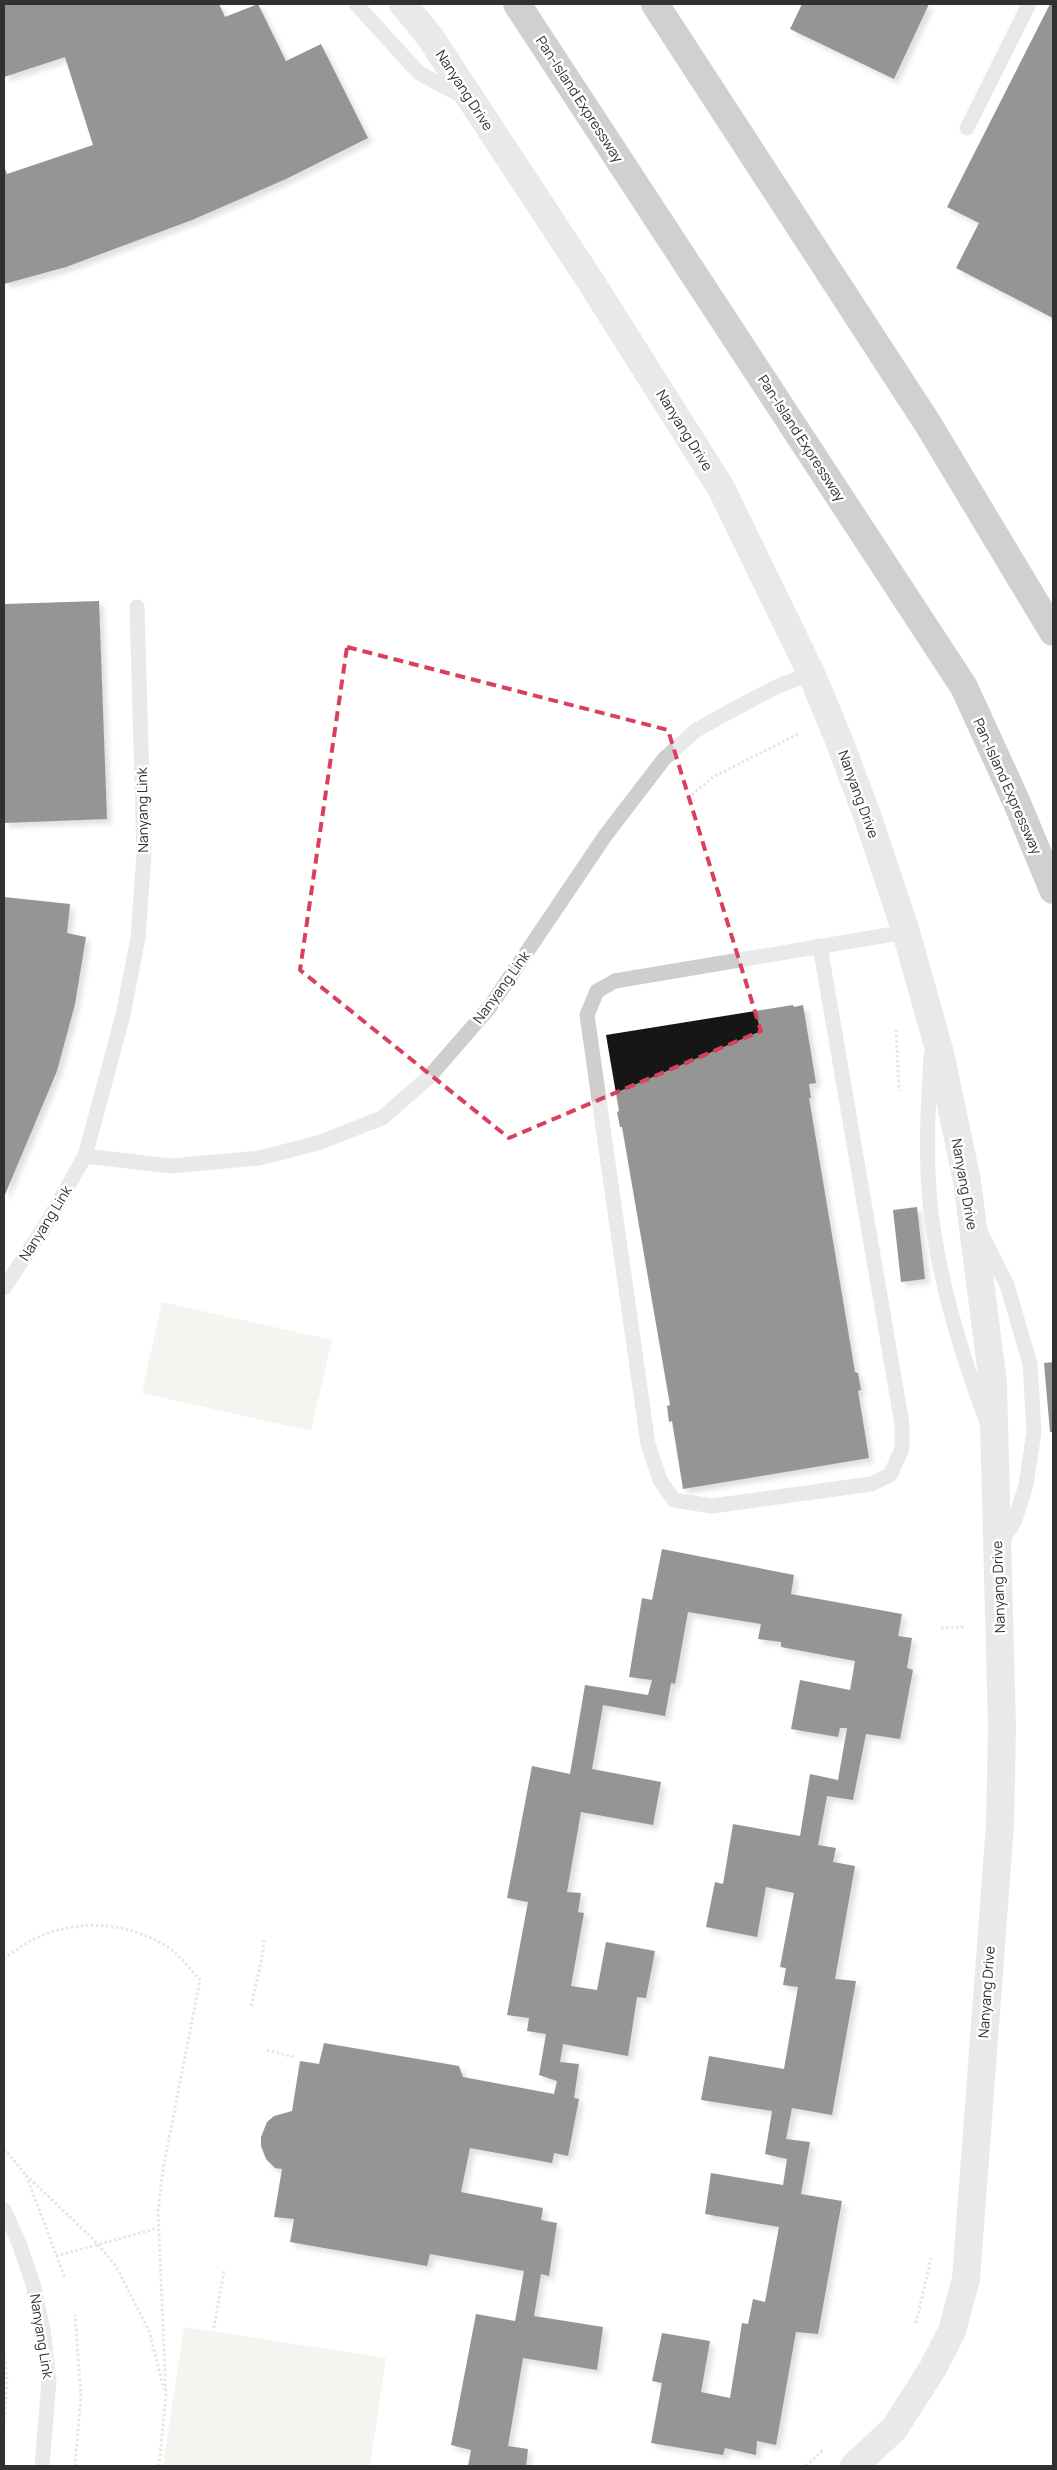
<svg xmlns="http://www.w3.org/2000/svg" width="1057" height="2470" viewBox="0 0 1057 2470" font-family="Manrope,sans-serif">
<style>
.green{fill:#e5e9dd}
.building{fill:#181818;filter:url(#shadow)}
.lines{fill:none;stroke-linecap:round;stroke-linejoin:round}
.path{stroke:#c8c8c8;stroke-width:3;stroke-dasharray:2.5 2.5;stroke-linecap:butt}
.lane{stroke:#cecece;stroke-width:15}
.street{stroke:#cecece;stroke-width:28}
.highway{stroke:#989898;stroke-width:28}
.marked{fill:none;stroke:#da405e;stroke-width:4;stroke-dasharray:10 6;stroke-linejoin:round}
.labels{text-anchor:middle;dominant-baseline:central;stroke-width:5;stroke-linejoin:round;paint-order:stroke}
.street-label{font-size:14px;fill:#313131;stroke:#fff}
</style>
<defs>
<filter id="shadow"><feDropShadow dx="4.5" dy="4.5" stdDeviation="2.5" flood-color="#0004"/></filter>
</defs>
<rect width="100%" height="100%" fill="#fff"/>
<path class="green" d="M162,1302L332,1340L311,1431L142,1393Z
M184,2327L386,2358L370,2466H163Z"/>
<path class="building" d="M4,4H219L225,17L258,4L286,61L321,44L368,138L286,179L192,220L66,267L4,284V166L7,174L93,145L65,57L4,77Z
M802,4H929L894,79L790,29Z
M1050,4H1053V318L956,268L979,223L947,207Z
M99,601L107,819L4,823V604Z
M4,897L70,904L67,933L86,937L75,1004L57,1071L4,1197Z
M793,1005L794,1007L803,1005L816,1083L809,1084L811,1098H809L855,1372L858,1373L861,1390L858,1391L869,1458L683,1489L672,1421L669,1422L667,1406L670,1405L622,1127H620L617,1112L619,1111L606,1035Z
M917,1207L925,1279L901,1282L893,1210Z
M1053,1362V1432H1050L1044,1363Z
M662,1549L794,1575L791,1594L902,1614L898,1636L912,1638L907,1668L913,1670L900,1739L866,1734L853,1800L827,1796L818,1845L836,1848L833,1862L855,1866L835,1979L856,1981L832,2115L792,2108L786,2139L810,2142L801,2194L842,2201L818,2334L796,2332L776,2445L757,2441L756,2455L725,2448L723,2455L651,2443L662,2383L652,2381L662,2333L710,2341L701,2392L730,2398L742,2323L748,2324L753,2299L765,2302L779,2227L705,2214L711,2173L783,2185L787,2159L765,2154L772,2111L701,2100L709,2056L784,2069L798,1987L783,1985L786,1968L780,1967L794,1893L766,1887L757,1937L706,1927L715,1882L723,1884L733,1824L800,1836L810,1774L838,1780L847,1728H840L838,1737L791,1729L800,1680L850,1690L855,1661L781,1647V1642L758,1639L761,1624L688,1612L675,1684L671,1683L665,1716L603,1705L592,1769L661,1782L653,1825L581,1812L567,1892L581,1893L578,1912L584,1913L571,1986L597,1990L606,1942L655,1951L646,1998L637,1997L628,2056L563,2044L560,2062L579,2064L574,2098L579,2099L568,2156L554,2153L552,2163L470,2148L461,2192L543,2208L541,2220L557,2223L549,2276L541,2274L534,2316L603,2327L597,2370L523,2358L508,2446L528,2449L526,2466H468L471,2450L451,2445L476,2314L515,2321L524,2271L430,2254L427,2266L290,2242L294,2219L274,2217L282,2169L275,2168L266,2159L261,2146V2137L267,2122L274,2116L292,2111L300,2061L319,2064L324,2043L459,2066L463,2077L554,2094L557,2081L539,2075L546,2034L527,2031L529,2018L507,2015L528,1902L507,1898L532,1766L570,1774L585,1685L648,1695L652,1680L629,1677L642,1598L652,1600Z"/>
<g class="lines">
<path class="path" d="M688,798L713,777L800,733
M896,1030L899,1091
M941,1628L965,1627
M4,1959C9,1954 16,1950 22,1946C64,1919 118,1919 161,1943C177,1951 188,1967 200,1980L163,2169L158,2211L166,2396
M251,2006L262,1958L264,1940
M267,2050L294,2057
M4,2149L26,2175L65,2278
M26,2175L94,2240L116,2266L149,2331L164,2389
M56,2256L158,2228
M916,2323L931,2258
M214,2328L224,2270
M4,2352L7,2380L4,2428
M75,2466L81,2396L75,2315
M159,2466L166,2395
M806,2466L824,2449"/>
<path class="lane" d="M356,4L419,73L465,98
M967,128L1029,4
M820,946L902,1424V1449L890,1475L871,1484L712,1506L674,1500L660,1480L648,1444L587,1015L597,991L615,981L906,932
M931,1056C928,1107 925,1161 931,1212C940,1285 961,1354 987,1422
M85,1156L171,1166L259,1158L318,1143L382,1118L429,1077L489,1008L605,836L664,759L695,731L725,714L776,687L811,673
M981,1233L1007,1285L1030,1364L1034,1432L1026,1485L1015,1520L1001,1544
M4,1288L45,1226L85,1156L123,1015L138,938L144,853L137,607
M4,2210L19,2243L33,2284L43,2329L49,2381L42,2466"/>
<path class="street" d="M403,4L430,37L591,282L721,488L811,673L840,743L868,818L906,932L940,1053L967,1181L993,1383L1002,1728L1000,1825L966,2279L952,2331L933,2368L894,2429L854,2466"/>
<path class="highway" d="M517,4L964,687L1017,803L1053,890
M655,4L928,424L1053,632"/>
</g>
<path d="M0 0H1057V2470H0ZM347,647L668,730L761,1031L509,1138L300,970Z" fill="#fff" fill-opacity=".55" fill-rule="evenodd"/>
<path class="marked" d="M347,647L668,730L761,1031L509,1138L300,970Z"/>
<g class="labels">
<g class="street-label">
<text transform="translate(465 90) rotate(57)">Nanyang Drive</text>
<text transform="translate(580 99) rotate(57)">Pan-Island Expressway</text>
<text transform="translate(685 430) rotate(58)">Nanyang Drive</text>
<text transform="translate(802 438) rotate(57)">Pan-Island Expressway</text>
<text transform="translate(1008 786) rotate(66)">Pan-Island Expressway</text>
<text transform="translate(859 794) rotate(70)">Nanyang Drive</text>
<text transform="translate(142 810) rotate(-91)">Nanyang Link</text>
<text transform="translate(501 987) rotate(-54)">Nanyang Link</text>
<text transform="translate(965 1184) rotate(80)">Nanyang Drive</text>
<text transform="translate(45 1223) rotate(-58)">Nanyang Link</text>
<text transform="translate(998 1587) rotate(-92)">Nanyang Drive</text>
<text transform="translate(986 1992) rotate(-86)">Nanyang Drive</text>
<text transform="translate(42 2336) rotate(81)">Nanyang Link</text>
</g>
</g>
<rect width="1057" height="2470" fill="none" stroke="#313131" stroke-width="10"/>
</svg>
